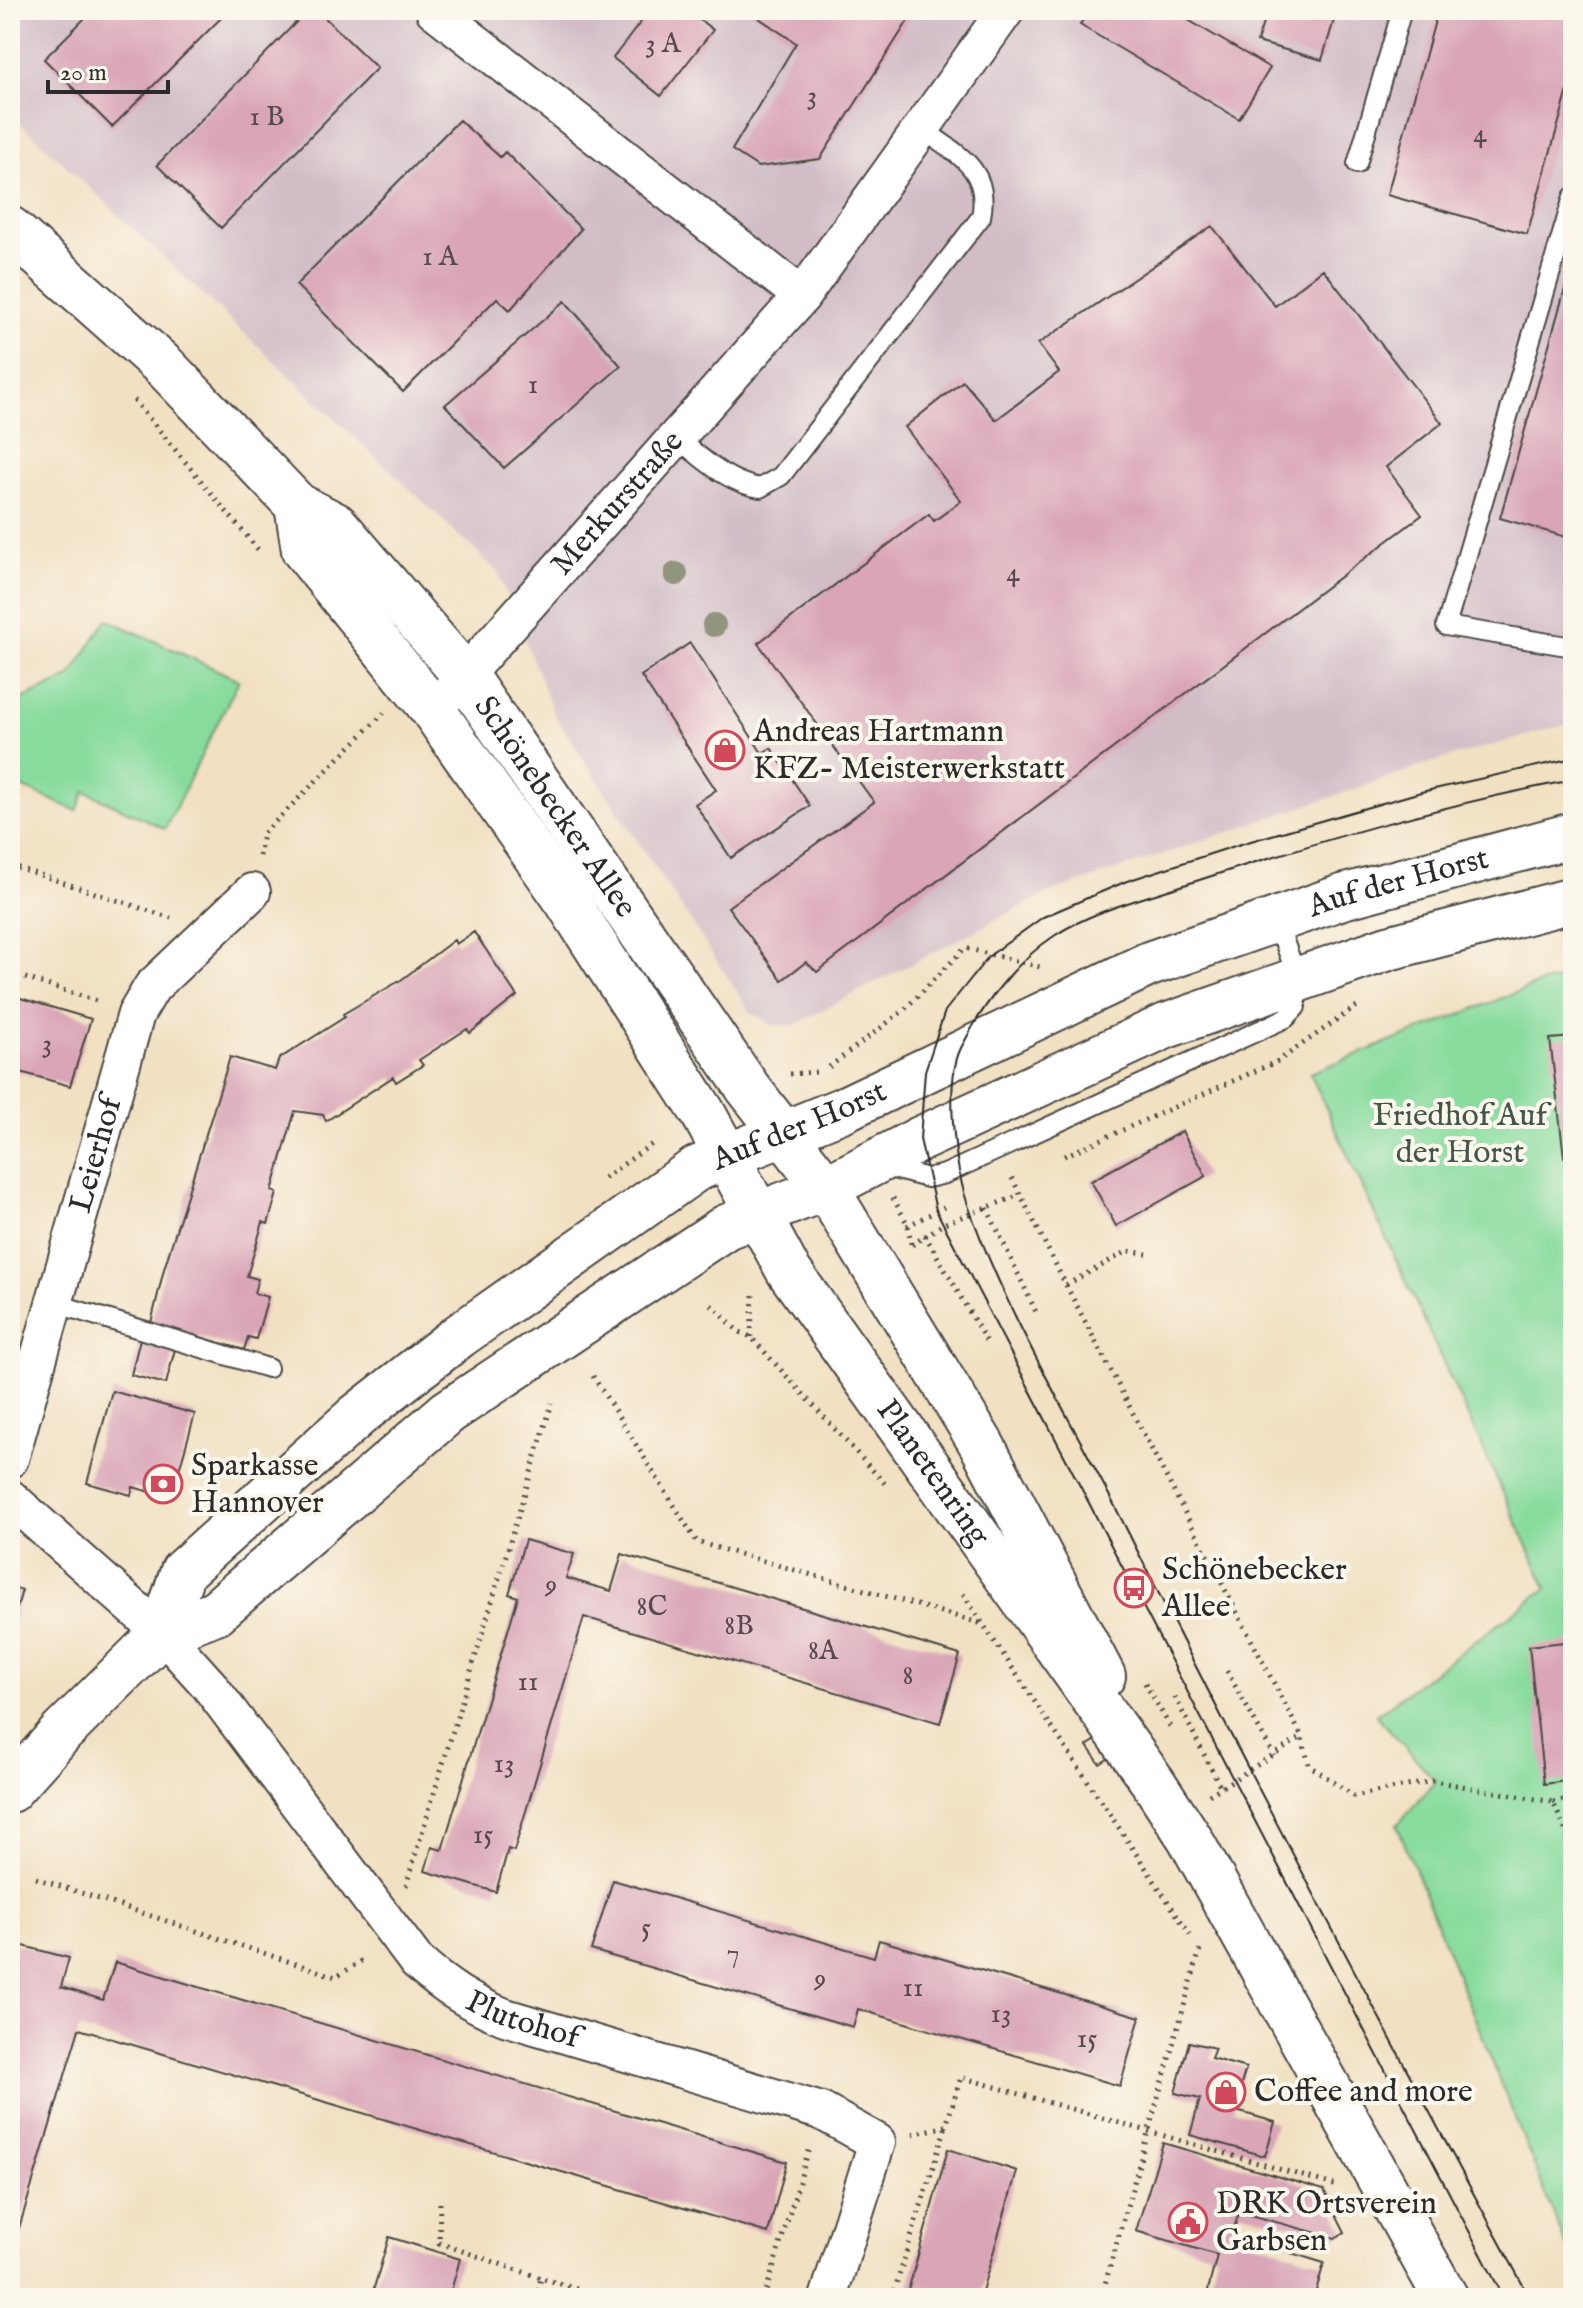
<svg xmlns="http://www.w3.org/2000/svg" width="1583" height="2308" viewBox="0 0 1583 2308" font-family="'IM FELL English',serif">
<style>
.industrial{fill:#d2bdc7}
.green{fill:#87db9d;stroke:#598364;stroke-width:2}
.building{fill:#d9a5b7}
.lines{fill:none;stroke-linecap:round;stroke-linejoin:round}
.service-casing{stroke:#494642;stroke-width:22}
.minor-casing{stroke:#494642;stroke-width:40}
.tertiary-casing{stroke:#494642;stroke-width:48}
.path{stroke:#494642;stroke-width:5;stroke-dasharray:2 6;stroke-linecap:butt}
.service{stroke:#fff;stroke-width:18}
.minor{stroke:#fff;stroke-width:36}
.tertiary{stroke:#fff;stroke-width:44}
.tram{stroke:#2b2b2b;stroke-width:2}
.tree{fill:#91957e}
.labels{text-anchor:middle;dominant-baseline:central;stroke-width:8;stroke-linejoin:round;paint-order:stroke}
.number-label{font-size:28px;fill:#564a4e}
.street-label{font-size:32px;fill:#2b2b2b;stroke:#fbf7ec}
.poi-label{font-size:32px;fill:#2b2b2b;stroke:#fbf7ec;text-anchor:start}
.park-label{font-size:32px;fill:#425748;stroke:#fbf7ec}
</style>
<rect width="100%" height="100%" fill="#fbf7ec"/>
<filter id="ink" filterUnits="userSpaceOnUse"><feTurbulence type="fractalNoise" baseFrequency=".0125" numOctaves="2"/><feDisplacementMap in="SourceGraphic" scale="16" xChannelSelector="R" yChannelSelector="G"/><feConvolveMatrix kernelMatrix="1 2 1 2 8 2 1 2 1" color-interpolation-filters="sRGB"/></filter>
<filter id="wash" filterUnits="userSpaceOnUse"><feTurbulence type="fractalNoise" baseFrequency=".006" numOctaves="4" result="noise"/><feDisplacementMap in="SourceGraphic" scale="32" xChannelSelector="R" yChannelSelector="G"/><feGaussianBlur stdDeviation="1.8" result="paint"/><feColorMatrix in="noise" values="0 0 0 0 0 0 0 0 0 0 0 0 0 0 0 0 0 1.4 0 .05"/><feComposite in="paint" operator="in"/></filter>
<g filter="url(#wash)">
<rect width="100%" height="100%" fill="#f1e0c1"/>
<path class="industrial" d="M10,10H1573V723L1446,758L1046,894L794,1025L774,1026L751,1013L554,714L498,572L10,113Z"/>
<path class="green" d="M107,619L239,680L165,829L85,791L77,811L10,782V705L70,677Z
M1573,978V2262L1397,1825L1436,1781L1376,1715L1547,1588L1310,1073L1541,983Z"/>
<g id="blocks">
<path class="building" d="M93,10H229L112,127L44,59Z
M308,10H317L377,68L221,228L157,165Z
M650,10H687L713,30L661,96L613,58Z
M747,10H915L820,159L758,167L732,150L796,43Z
M1088,10H1171L1270,68L1239,119L1080,25Z
M1267,10H1337L1322,60L1257,42Z
M1438,10H1573V73L1527,234L1387,195Z
M459,120L500,157L505,152L581,229L510,310L497,298L403,392L296,285Z
M1212,226L1275,306L1323,269L1442,423L1386,467L1422,515L817,972L806,962L782,980L728,907L874,802L758,643L929,514L934,521L961,501L905,427L963,381L996,420L1059,372L1038,344Z
M1572,264H1573V539L1500,518Z
M565,301L621,366L504,468L445,405Z
M690,643L762,753L771,748L810,806L731,858L695,804L716,790L641,676Z
M474,932L517,996L470,1033L467,1029L419,1060L423,1065L396,1082L393,1077L326,1121L323,1115L295,1111L272,1191L277,1193L268,1224L263,1222L247,1276L258,1279L254,1293L268,1297L256,1339L248,1337L244,1350L151,1323L164,1269L230,1057L275,1070L279,1059L345,1017L343,1014L401,980L454,940L456,944Z
M10,995L91,1019L70,1086L10,1069Z
M1573,1037V1156L1564,1157L1550,1039Z
M1182,1131L1206,1176L1116,1226L1091,1181Z
M140,1339L175,1349L166,1384L131,1375Z
M112,1391L195,1414L171,1498L133,1487L131,1495L87,1483Z
M525,1540L574,1554L566,1578L611,1591L622,1554L960,1655L940,1723L584,1617L514,1851L508,1849L496,1892L425,1871L432,1847L442,1850L518,1597L509,1594Z
M10,1587L22,1590L11,1629H10Z
M1573,1641V1780L1544,1784L1529,1646Z
M1096,1740L1109,1758L1100,1764L1087,1746Z
M613,1880L874,1957L879,1940L1140,2017L1120,2086L858,2009L853,2027L591,1950Z
M16,1944L69,1958L61,1987L103,2000L115,1962L787,2162L768,2233L79,2029L10,2258V1964Z
M1189,2042L1215,2048L1211,2058L1246,2068L1233,2110L1275,2122L1265,2156L1190,2135L1200,2099L1175,2093Z
M1163,2143L1324,2190L1345,2232L1335,2238L1239,2212L1232,2235L1324,2263L1314,2298H1206L1217,2255L1136,2231Z
M948,2149L1017,2171L980,2298H906Z
M389,2237L460,2259L449,2298H371Z"/>
</g>
</g>
<g filter="url(#ink)">
<use href="#blocks" fill-opacity="0" stroke="#494642" stroke-width="2"/>
<g class="lines">
<defs>
<path id="service" d="M1357,164L1402,10
M1573,197L1446,626L1573,647
M677,438C703,459 726,482 760,488L781,476L981,217C991,168 956,154 921,128
M882,1166L928,1178L945,1174L1286,1018L1296,1007L1297,977L1276,919
M54,1303L268,1368"/>
<g id="minor">
<path d="M434,10L802,296"/>
<path id="s1" d="M446,696L802,296L1006,10"/>
<path id="s2" d="M10,1459L136,1014L152,987L252,892"/>
<path id="s3" d="M10,1498L162,1633L209,1685L417,1962C445,1987 470,2003 505,2017L821,2111L877,2142L828,2298"/>
</g>
<g id="tertiary">
<path id="s4" d="M10,229L165,367L297,505L336,525L465,676L748,1088L826,1188L982,1445L1103,1676"/>
<path id="s5" d="M297,505L304,550L433,710L567,901L703,1113L788,1270L1153,1782L1189,1837L1446,2298"/>
<path id="s6" d="M162,1633L183,1571L358,1415L459,1336L696,1169L844,1109L1149,964L1342,897L1573,835"/>
<path d="M10,1790L62,1732L162,1633L216,1612L448,1412L726,1227L826,1188L920,1139L1166,1026L1388,948L1573,900"/>
</g>
</defs>
<use href="#service" class="service-casing"/>
<use href="#minor" class="minor-casing"/>
<use href="#tertiary" class="tertiary-casing"/>
<path class="path" d="M134,400L260,552
M259,856L263,834L384,713
M10,865L171,918
M10,973L100,1002
M829,1067L903,1011L965,948L1044,968
M790,1074L816,1072
M1064,1156L1278,1061L1360,1004
M604,1178L655,1142
M1012,1178L1066,1285L1128,1251L1147,1254
M893,1198L908,1225L911,1244
M987,1208L1037,1314
M907,1226L944,1207
M925,1235L986,1341
M912,1245L943,1224L1020,1195
M1066,1285L1302,1737L1309,1765L1354,1796L1433,1781L1553,1802L1573,1848
M711,1305L738,1331L751,1337L886,1485
M751,1337L753,1294
M593,1376L697,1542L983,1624
M963,1594L1193,1939
M1227,1671L1274,1756
M1145,1683L1172,1730
M1175,1697L1221,1788
M1209,1795L1302,1737
M1553,1802L1573,1799
M36,1878L336,1977L366,1958
M406,1886L552,1403
M913,2134L946,2126L961,2077L1334,2185
M440,2203L439,2243L541,2278
M536,2298L541,2278L606,2298
M764,2298L810,2146
M892,2298L946,2126
M1101,2298L1200,1950"/>
<use href="#service" class="service"/>
<use href="#minor" class="minor"/>
<use href="#tertiary" class="tertiary"/>
<path class="tram" d="M1504,2298L936,1210L920,1139L925,1071L945,1011L989,956L1043,917L1127,881L1244,843L1421,792L1573,758
M1530,2298C1392,2044 1256,1789 1127,1530C1073,1422 1007,1317 967,1202C955,1166 944,1082 961,1048C982,1006 1015,962 1054,936C1093,910 1146,898 1190,883C1316,842 1443,804 1573,780"/>
</g>
<g class="tree">
<circle cx="676" cy="574" r="12"/>
<circle cx="714" cy="625" r="12"/>
</g>
</g>
<defs>
<symbol id="shop-ring" viewBox="-11 -11 22 22"><circle r="9.5" fill="#fbf7ec" stroke="#d1495b" stroke-width="1.5"/><path d="M-5-2.5h2.3a2.7 3.5 0 0 1 5.4 0H5L5.5 6h-11ZM-1.5-2.5h3a1.5 2.3 0 0 0-3 0Z" fill="#d1495b"/></symbol>
<symbol id="bank-ring" viewBox="-11 -11 22 22"><circle r="9.5" fill="#fbf7ec" stroke="#d1495b" stroke-width="1.5"/><path d="M-6-4H6V4H-6ZM0-2.3a2.3 2.3 0 1 0 0 4.6a2.3 2.3 0 1 0 0-4.6Z" fill="#d1495b"/></symbol>
<symbol id="bus-ring" viewBox="-11 -11 22 22"><circle r="9.5" fill="#fbf7ec" stroke="#d1495b" stroke-width="1.5"/><path d="M-5-6H5V4H4V6H2V4H-2V6H-4V4H-5ZM-3.5-4V0h7V-4ZM-3.5 1.2v1.5H-2V1.2ZM2 1.2v1.5H3.5V1.2Z" fill="#d1495b"/></symbol>
<symbol id="civic-ring" viewBox="-11 -11 22 22"><circle r="9.5" fill="#fbf7ec" stroke="#d1495b" stroke-width="1.5"/><path d="M-.6-6.5H3V-4.5H.6V-3L4-1V1h2V6H-6V1h2V-1L-.6-3ZM-1.2 2.5V6h2.4V2.5Z" fill="#d1495b"/></symbol>
</defs>
<g fill-rule="evenodd">
<use href="#shop-ring" x="703" y="728" width="44" height="44"/>
<use href="#bank-ring" x="141" y="1462" width="44" height="44"/>
<use href="#bus-ring" x="1112" y="1566" width="44" height="44"/>
<use href="#shop-ring" x="1204" y="2070" width="44" height="44"/>
<use href="#civic-ring" x="1166" y="2200" width="44" height="44"/>
</g>
<g class="labels">
<g class="number-label">
<text x="663" y="44">3 A</text>
<text x="812" y="96">3</text>
<text x="267" y="117">1 B</text>
<text x="1480" y="134">4</text>
<text x="440" y="257">1 A</text>
<text x="533" y="385">1</text>
<text x="1013" y="573">4</text>
<text x="47" y="1044">3</text>
<text x="551" y="1585">9</text>
<text x="652" y="1607">8C</text>
<text x="739" y="1626">8B</text>
<text x="823" y="1651">8A</text>
<text x="908" y="1676">8</text>
<text x="528" y="1682">11</text>
<text x="504" y="1764">13</text>
<text x="483" y="1835">15</text>
<text x="646" y="1928">5</text>
<text x="733" y="1953">7</text>
<text x="820" y="1979">9</text>
<text x="913" y="1988">11</text>
<text x="1001" y="2014">13</text>
<text x="1087" y="2039">15</text>
</g>
<g class="street-label">
<text stroke="none"><textPath href="#s1" startOffset="258">Merkurstraße</textPath></text>
<text stroke="none"><textPath href="#s4" startOffset="800">Schönebecker Allee</textPath></text>
<text stroke="none"><textPath href="#s6" startOffset="1478">Auf der Horst</textPath></text>
<text stroke="none"><textPath href="#s6" startOffset="830">Auf der Horst</textPath></text>
<text stroke="none"><textPath href="#s2" startOffset="316">Leierhof</textPath></text>
<text stroke="none"><textPath href="#s5" startOffset="1164">Planetenring</textPath></text>
<text stroke="none"><textPath href="#s3" startOffset="742">Plutohof</textPath></text>
</g>
<g class="poi-label">
<text x="753" y="732">Andreas Hartmann<tspan x="753" dy="37">KFZ- Meisterwerkstatt</tspan></text>
<text x="191" y="1466">Sparkasse<tspan x="191" dy="37">Hannover</tspan></text>
<text x="1162" y="1570">Schönebecker<tspan x="1162" dy="37">Allee</tspan></text>
<text x="1254" y="2092">Coffee and more</text>
<text x="1216" y="2204">DRK Ortsverein<tspan x="1216" dy="37">Garbsen</tspan></text>
</g>
<g class="park-label">
<text x="1460" y="1116">Friedhof Auf<tspan x="1460" dy="37">der Horst</tspan></text>
</g>
</g>
<rect width="1583" height="2308" fill="none" stroke="#fbf7ec" stroke-width="40"/>
<path d="M48 80v12h120v-12" fill="none" stroke="#2b2b2b" stroke-width="4"/>
<text x="60" y="80" font-size="24" fill="#2b2b2b" stroke="#fbf7ec" stroke-width="6" paint-order="stroke">20 m</text>
</svg>
